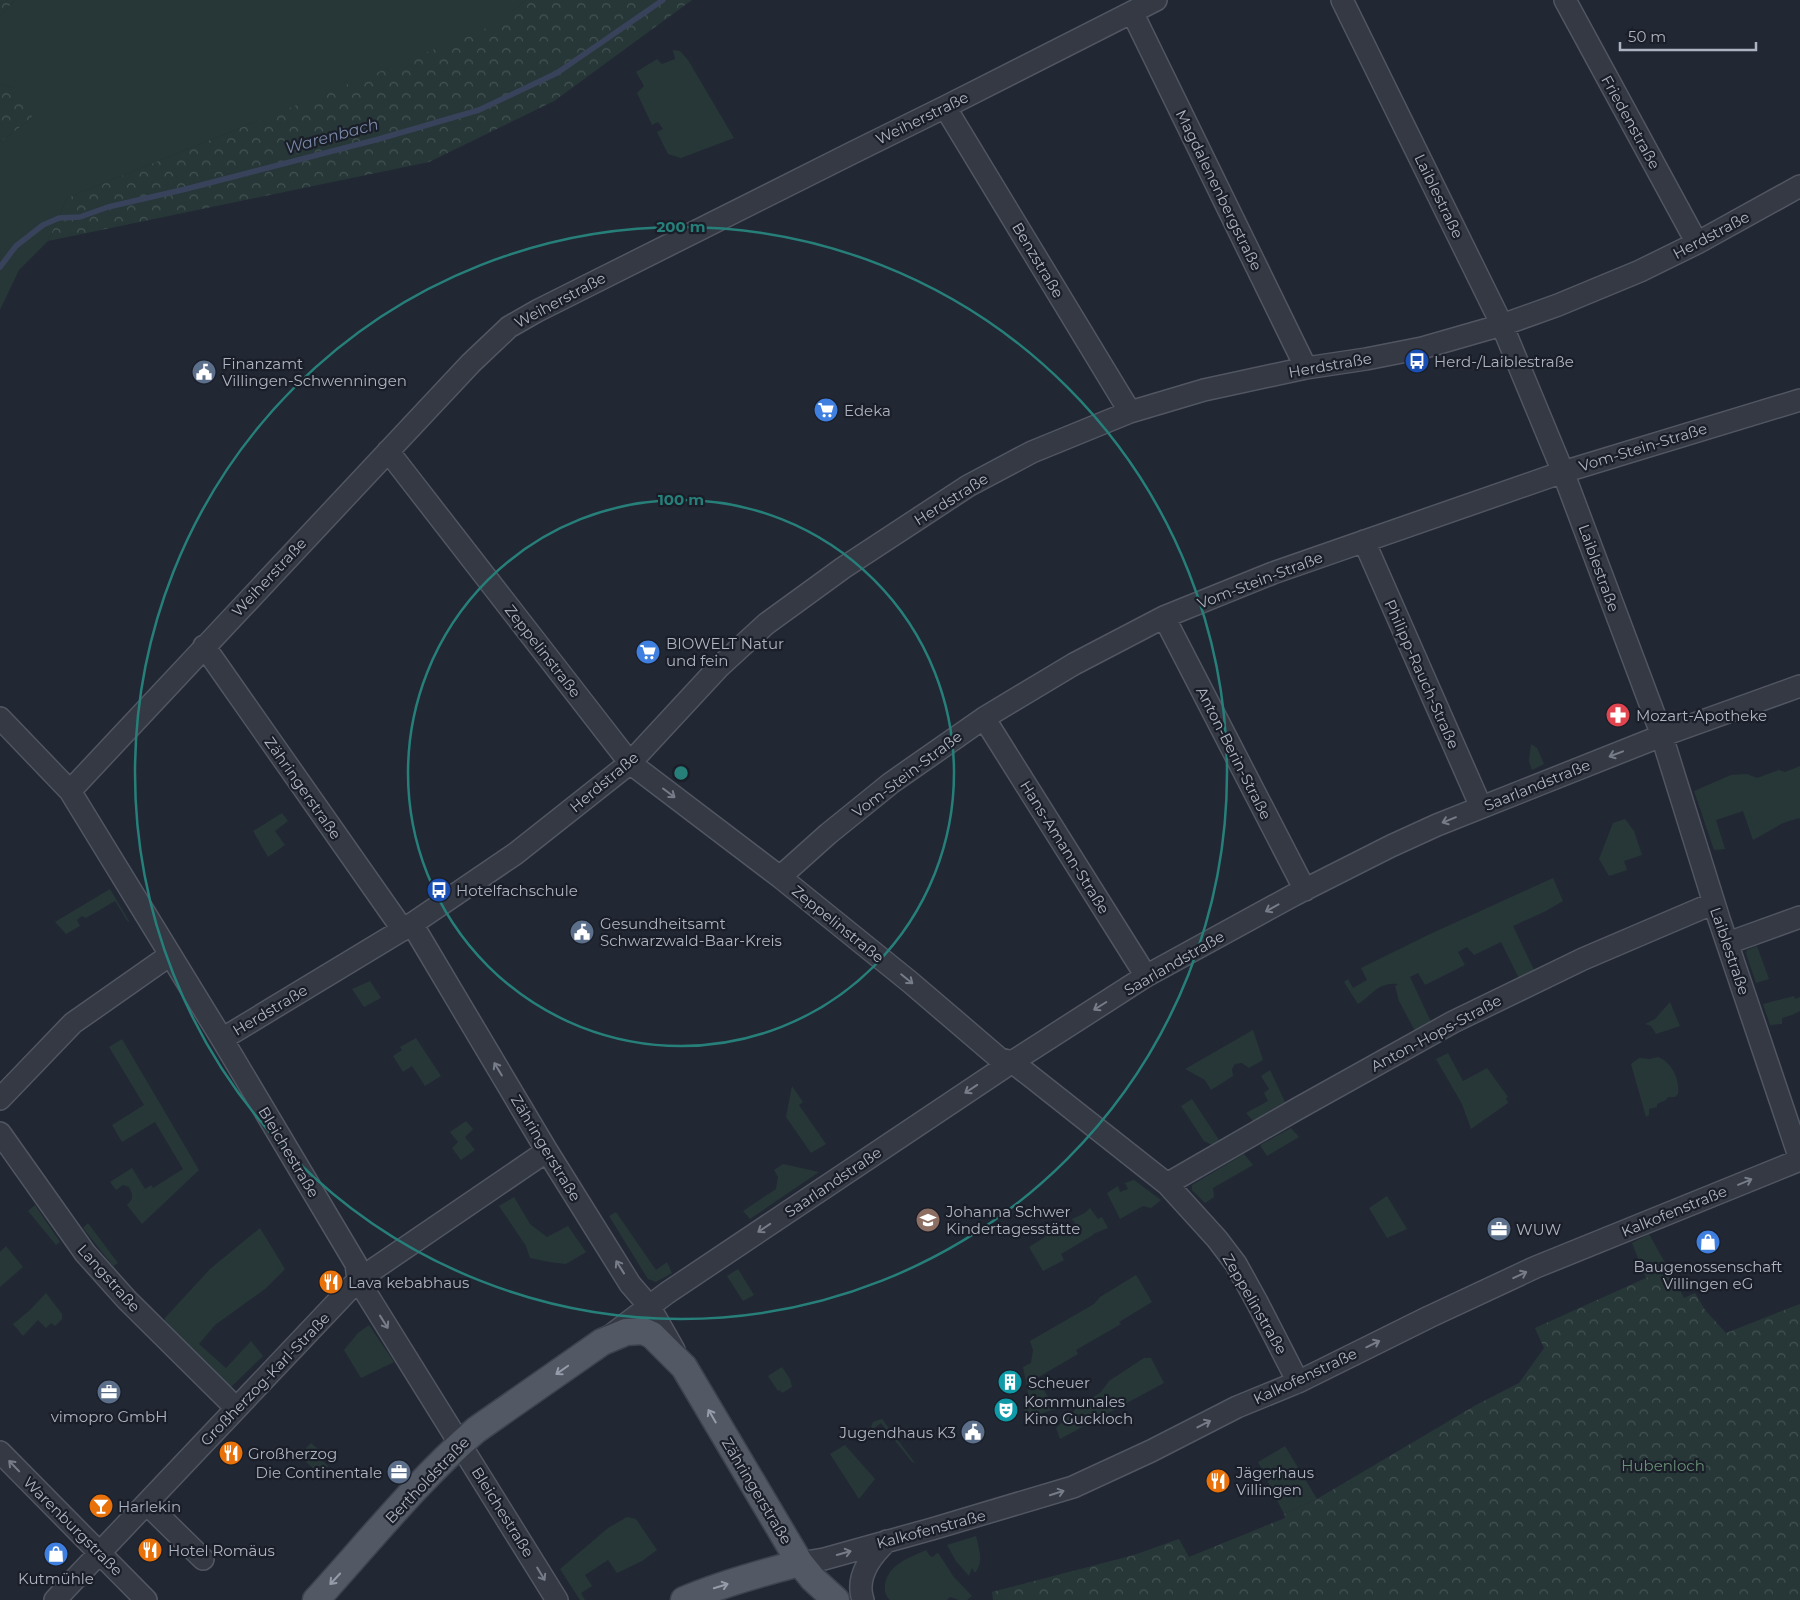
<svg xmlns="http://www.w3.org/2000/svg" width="1800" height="1600" viewBox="0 0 1800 1600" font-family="Montserrat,sans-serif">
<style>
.green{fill:#273738}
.forest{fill:url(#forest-crowns)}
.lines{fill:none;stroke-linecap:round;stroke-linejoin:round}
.stream{stroke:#38435b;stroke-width:5.5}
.minor-casing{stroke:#515662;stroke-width:24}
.major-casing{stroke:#3d424e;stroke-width:29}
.minor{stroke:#343944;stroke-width:21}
.major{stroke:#525864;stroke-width:26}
.oneway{stroke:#777c89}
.oneway2{stroke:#979caa}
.ring{fill:none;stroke:#277f7a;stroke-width:2.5}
.labels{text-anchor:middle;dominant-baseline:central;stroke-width:4.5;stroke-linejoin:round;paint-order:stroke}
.street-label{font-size:15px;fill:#aeb3c1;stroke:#1a1e28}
.poi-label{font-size:15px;fill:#aeb3c1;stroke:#1a1e28;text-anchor:start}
.park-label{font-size:15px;fill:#688f75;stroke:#1a1e28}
.water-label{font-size:16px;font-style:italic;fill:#7988a7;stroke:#1a1e28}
.centre{fill:#277f7a;stroke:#1a1e28;stroke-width:2.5}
.ring-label{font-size:15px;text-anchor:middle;font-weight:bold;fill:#277f7a;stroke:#1a1e28;stroke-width:4.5;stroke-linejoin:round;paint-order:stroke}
</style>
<defs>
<pattern id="forest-crowns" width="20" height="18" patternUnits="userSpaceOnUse" patternTransform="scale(1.25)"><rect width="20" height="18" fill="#273738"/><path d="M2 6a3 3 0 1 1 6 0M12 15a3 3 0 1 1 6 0" fill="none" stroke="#445253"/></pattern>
</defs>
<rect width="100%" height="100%" fill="#212733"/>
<path class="green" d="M15,0H526L490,27L67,198L48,241L19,270L0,310V142L32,118L14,88L0,84V16Z
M673,50L680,51L688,60L734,138L681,158L668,154L657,132L663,129L658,122L652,125L637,93L644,86L636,72L657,59L662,64L675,59Z
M1531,744L1537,748L1544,764L1532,770L1529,761Z
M1800,766V820L1799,818L1783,823L1753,840L1743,811L1716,820L1725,849L1714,850L1694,791L1731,775L1747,774L1757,778L1779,770L1785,772Z
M282,813L288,821L275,831L285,845L268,857L253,831Z
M1625,819L1634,831L1642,855L1624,861L1627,870L1609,876L1599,859L1613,823Z
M1553,878L1563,901L1546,911L1513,926L1535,972L1519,978L1501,942L1474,955L1467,947L1458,952L1465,965L1425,985L1418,973L1410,977L1431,1022L1415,1031L1399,1001L1395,986L1398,984C1377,982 1373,995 1358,1004L1344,982L1348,979L1353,988L1367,980L1361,968L1428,935Z
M110,889L129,921L128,922L115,901L86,918L82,916L77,920L80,926L66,934L55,922Z
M1757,946L1769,979L1756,983L1746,953L1747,950Z
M370,981L381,998L364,1007L352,989Z
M1794,996L1795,999L1800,997V1011L1792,1015L1782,1018V1024L1770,1025L1763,1004Z
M1670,1002L1680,1026L1656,1034L1651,1026L1645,1024L1655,1019Z
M1253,1030L1263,1060L1249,1068L1242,1063L1235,1064L1232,1069L1233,1076L1211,1090L1205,1080L1185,1069Z
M416,1038L441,1076L425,1086L412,1066L403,1072L393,1056L402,1050L400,1047Z
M122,1039L199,1170L142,1224L127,1205C134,1199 133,1195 129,1187L123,1185L116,1190L110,1182L132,1168L145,1189L151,1185L153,1188L183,1169L155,1122L122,1142L112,1125L144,1105L109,1047Z
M1448,1053L1463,1081L1487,1068L1508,1097L1506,1098L1508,1103L1471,1129L1462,1104L1436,1059Z
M1658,1057C1672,1062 1680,1080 1678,1094L1675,1097H1668L1666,1100L1657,1104V1107L1649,1109V1115L1646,1117L1631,1064L1639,1058L1650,1059Z
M1270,1070L1285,1102L1254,1122L1246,1113L1268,1101L1264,1093L1269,1089L1261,1076Z
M792,1086L803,1102L799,1105L826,1144L811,1153L786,1117Z
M1192,1099L1219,1140L1212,1145L1204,1141L1181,1106Z
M466,1121L473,1129L465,1137L475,1150L461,1160L452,1148L458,1142L450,1132Z
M1291,1128L1299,1137L1267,1156L1260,1145Z
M1244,1154L1253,1165L1213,1188L1214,1197L1205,1203L1192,1190V1185Z
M783,1164L819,1172L750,1219L743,1211L776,1189L778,1177L774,1170Z
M1134,1180L1161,1200L1151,1208L1143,1206L1120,1219L1107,1193L1118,1186L1120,1192L1128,1189L1125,1183Z
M1387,1196L1407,1229L1387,1238L1369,1208Z
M514,1197L530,1224L547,1237L568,1226L586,1252L566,1264L549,1262L530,1258L526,1246L499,1206Z
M35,1205L60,1242L56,1245L28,1211Z
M1090,1208L1098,1219L1102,1217L1108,1228L1093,1234V1235L1061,1254L1064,1260L1043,1271L1029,1247L1064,1225L1066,1228L1075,1223L1072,1219L1085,1213Z
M616,1212L656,1270L667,1262L672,1273L656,1282L648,1279L609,1216Z
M88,1223L118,1263L113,1266L83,1228Z
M260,1228L285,1269L265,1289L215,1325L199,1344L226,1368L251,1341L263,1356L230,1388L165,1321V1318L210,1269Z
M1649,1234L1669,1270L1646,1278L1632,1243Z
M6,1246L23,1267L0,1287V1252Z
M738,1269L754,1295L743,1301L727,1276Z
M1136,1275L1152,1302L1119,1322L1121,1324L1076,1350L1078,1354L1037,1378L1055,1409L1026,1419L1023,1399L1029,1398L1023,1367L1031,1363L1033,1350L1030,1341L1094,1304L1100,1297Z
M46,1293L62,1314V1319L55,1326L51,1323L46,1328L38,1320L23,1336L13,1324L29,1311Z
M369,1325L394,1362L361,1378L344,1350L358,1333Z
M1144,1358H1151L1164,1383L1060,1439L1056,1428L1080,1405L1100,1393L1109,1381Z
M782,1367L790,1379L792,1387L782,1393L780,1390L778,1391L768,1376Z
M882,1419L915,1463L912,1462L881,1423L873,1429L871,1427L873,1422Z
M311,1443L318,1449L316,1454L328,1466L320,1475L299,1455Z
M845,1445L875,1479L859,1499L830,1454Z
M1285,1446L1317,1499L1284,1514L1258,1462Z
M627,1517L636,1519L657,1550L642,1561L617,1573L608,1560L585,1575L592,1586L581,1593L585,1600H580L560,1569L608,1528Z
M976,1536C979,1549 984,1562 975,1573L972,1568L969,1576L956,1561L947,1545Z
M926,1550L930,1556L933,1557L937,1553L939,1554L953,1576L972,1596L967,1600H959L950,1597L947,1600H890C886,1596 884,1592 885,1585C888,1564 909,1558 926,1550Z"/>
<path class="forest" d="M0,0H15L0,16Z
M526,0H692L554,101L429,162L48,241L67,198L489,27Z
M0,84L14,88L29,101L32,118L0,142Z
M1669,1270L1684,1298L1695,1293L1705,1310L1726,1333L1800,1304V1600H993L992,1592L1134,1555L1179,1539L1189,1557L1285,1518L1284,1514L1317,1499L1476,1405L1519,1383L1544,1348L1535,1328L1646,1278Z"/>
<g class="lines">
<path class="stream" d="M0,267L16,246L43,225L59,218L80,217L108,207L186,189L379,139L479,110L557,73L663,0"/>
<defs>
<path id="minor" d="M1342,0L1502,325L1563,472L1660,730L1719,919L1800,1159
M1565,0L1697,243
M1132,12L1306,368
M945,107L1130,412
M388,451L630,763L780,877L910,982L1000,1059L1012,1062L1029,1075L1167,1184L1217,1239L1236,1264L1257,1302L1298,1382
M1364,541L1481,807
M1164,617L1305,890
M204,646L403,930
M0,718L70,791L222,1039L356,1264L358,1280L557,1600
M984,718L1146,976
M70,791L471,363L509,327L537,311L854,152L945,107L1156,0
M780,877L828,834L891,783L984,718L1074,664L1164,617L1273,573L1563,472L1800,400
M412,924L547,1151L630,1284L649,1306L674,1350
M1728,943L1800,917
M222,1039L412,924L515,854L630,763L718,668L766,624L843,568L968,486L1032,452L1130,412L1204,390L1306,368L1366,359L1422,348L1502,325L1558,305L1640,271L1697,243L1800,186
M0,1099L73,1023L170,955
M0,1133L85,1253L127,1300L236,1408
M1167,1184L1297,1109L1453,1022L1583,959L1714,903
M610,1336L667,1293L1012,1062L1146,976L1294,895L1391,846L1437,825L1661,736L1800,686
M0,1452L146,1600
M147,1504L203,1559
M800,1563L824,1559L932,1529L1073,1487L1151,1451L1237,1407L1298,1382L1429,1317L1536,1267L1800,1160
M55,1600L358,1280L547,1151
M863,1600C855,1577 871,1556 887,1541"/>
<path id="major" d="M316,1600C368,1543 418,1480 476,1430L602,1342L626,1332L643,1331L652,1335L684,1367L800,1563L813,1579L836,1600
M684,1600C721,1584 761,1573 800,1563"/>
</defs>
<use href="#minor" class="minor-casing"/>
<use href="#major" class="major-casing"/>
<use href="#minor" class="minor"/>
<use href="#major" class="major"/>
</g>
<defs><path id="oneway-shaft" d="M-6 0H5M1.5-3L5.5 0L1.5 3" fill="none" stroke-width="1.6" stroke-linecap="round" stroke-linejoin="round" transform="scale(1.25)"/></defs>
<g class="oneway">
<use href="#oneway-shaft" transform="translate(1616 754) rotate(159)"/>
<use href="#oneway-shaft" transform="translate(669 793) rotate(37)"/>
<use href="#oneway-shaft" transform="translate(1449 820) rotate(158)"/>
<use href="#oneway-shaft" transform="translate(1272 908) rotate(151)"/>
<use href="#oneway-shaft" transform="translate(907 979) rotate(39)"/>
<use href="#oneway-shaft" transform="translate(1100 1006) rotate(148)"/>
<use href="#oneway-shaft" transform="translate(498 1069) rotate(-121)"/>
<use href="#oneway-shaft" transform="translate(971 1089) rotate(146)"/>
<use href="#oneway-shaft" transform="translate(1745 1182) rotate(-23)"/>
<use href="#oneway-shaft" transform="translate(764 1228) rotate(146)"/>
<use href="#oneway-shaft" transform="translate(620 1267) rotate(-122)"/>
<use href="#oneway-shaft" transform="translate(1520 1275) rotate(-25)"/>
<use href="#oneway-shaft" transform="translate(384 1322) rotate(58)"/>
<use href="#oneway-shaft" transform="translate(1373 1344) rotate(-26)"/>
<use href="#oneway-shaft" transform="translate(1204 1424) rotate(-27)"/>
<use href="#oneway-shaft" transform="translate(14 1466) rotate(-134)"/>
<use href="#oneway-shaft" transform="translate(1057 1493) rotate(-18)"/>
<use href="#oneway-shaft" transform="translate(844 1553) rotate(-16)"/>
<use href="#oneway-shaft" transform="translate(541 1574) rotate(59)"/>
</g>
<g class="oneway2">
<use href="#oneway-shaft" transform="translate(562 1370) rotate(145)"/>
<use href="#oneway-shaft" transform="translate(712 1416) rotate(-120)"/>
<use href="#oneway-shaft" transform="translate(335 1579) rotate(133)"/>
<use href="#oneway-shaft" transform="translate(721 1586) rotate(-17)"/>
</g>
<g class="ring">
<circle cx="681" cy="773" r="273"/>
<circle cx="681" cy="773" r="546"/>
</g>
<defs>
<symbol id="bus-disc" viewBox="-11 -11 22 22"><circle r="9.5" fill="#1a4fb4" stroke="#1a1e28"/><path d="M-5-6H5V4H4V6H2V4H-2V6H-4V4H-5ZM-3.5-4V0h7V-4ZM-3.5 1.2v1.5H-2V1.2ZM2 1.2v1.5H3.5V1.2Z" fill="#fff"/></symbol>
<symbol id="civic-disc" viewBox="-11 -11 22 22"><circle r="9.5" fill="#5c6f8a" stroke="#1a1e28"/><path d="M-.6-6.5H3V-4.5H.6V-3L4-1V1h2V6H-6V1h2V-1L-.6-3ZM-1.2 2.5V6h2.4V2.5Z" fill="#fff"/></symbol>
<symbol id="supermarket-disc" viewBox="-11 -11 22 22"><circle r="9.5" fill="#3f7fe0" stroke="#1a1e28"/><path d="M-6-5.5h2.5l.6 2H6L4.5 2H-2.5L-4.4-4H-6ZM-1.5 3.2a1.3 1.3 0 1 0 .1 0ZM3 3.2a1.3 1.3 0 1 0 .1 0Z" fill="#fff"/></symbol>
<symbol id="pharmacy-disc" viewBox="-11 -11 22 22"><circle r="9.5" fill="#e0444e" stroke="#1a1e28"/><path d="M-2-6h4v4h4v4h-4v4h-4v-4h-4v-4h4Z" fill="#fff"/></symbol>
<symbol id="school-disc" viewBox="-11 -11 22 22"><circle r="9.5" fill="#8d6e63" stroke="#1a1e28"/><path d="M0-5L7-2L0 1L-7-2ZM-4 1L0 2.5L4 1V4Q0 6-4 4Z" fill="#fff"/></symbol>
<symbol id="office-disc" viewBox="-11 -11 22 22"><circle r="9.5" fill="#5c6f8a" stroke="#1a1e28"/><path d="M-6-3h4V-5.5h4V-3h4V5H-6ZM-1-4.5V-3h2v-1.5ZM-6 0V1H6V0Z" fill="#fff"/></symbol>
<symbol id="shop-disc" viewBox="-11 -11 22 22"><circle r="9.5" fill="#3f7fe0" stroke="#1a1e28"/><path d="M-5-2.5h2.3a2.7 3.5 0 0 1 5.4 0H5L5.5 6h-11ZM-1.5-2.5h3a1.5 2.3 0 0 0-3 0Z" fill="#fff"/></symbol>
<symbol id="restaurant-disc" viewBox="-11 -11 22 22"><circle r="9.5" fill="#e8710a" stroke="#1a1e28"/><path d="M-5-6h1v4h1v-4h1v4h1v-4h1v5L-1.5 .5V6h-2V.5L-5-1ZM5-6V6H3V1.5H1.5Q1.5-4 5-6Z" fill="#fff"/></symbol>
<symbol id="building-disc" viewBox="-11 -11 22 22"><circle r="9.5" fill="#0f9aa8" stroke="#1a1e28"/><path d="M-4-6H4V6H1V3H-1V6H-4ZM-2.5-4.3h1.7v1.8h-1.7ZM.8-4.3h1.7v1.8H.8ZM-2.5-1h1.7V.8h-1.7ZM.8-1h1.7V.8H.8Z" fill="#fff"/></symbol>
<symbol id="theatre-disc" viewBox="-11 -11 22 22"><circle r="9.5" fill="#0f9aa8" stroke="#1a1e28"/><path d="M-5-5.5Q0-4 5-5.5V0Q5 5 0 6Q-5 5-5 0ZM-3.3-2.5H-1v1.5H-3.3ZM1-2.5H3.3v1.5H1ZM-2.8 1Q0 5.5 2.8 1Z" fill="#fff"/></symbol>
<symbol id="bar-disc" viewBox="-11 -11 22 22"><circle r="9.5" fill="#e8710a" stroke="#1a1e28"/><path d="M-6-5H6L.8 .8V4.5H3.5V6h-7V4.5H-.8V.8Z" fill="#fff"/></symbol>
</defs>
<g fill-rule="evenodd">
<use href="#bus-disc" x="1403" y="347" width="28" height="28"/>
<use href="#civic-disc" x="190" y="358" width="28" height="28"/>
<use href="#supermarket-disc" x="812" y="396" width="28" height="28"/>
<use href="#supermarket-disc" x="634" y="638" width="28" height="28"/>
<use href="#pharmacy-disc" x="1604" y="701" width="28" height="28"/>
<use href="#bus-disc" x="425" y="876" width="28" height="28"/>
<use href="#civic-disc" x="568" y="918" width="28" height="28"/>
<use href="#school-disc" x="914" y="1206" width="28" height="28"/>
<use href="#office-disc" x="1485" y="1215" width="28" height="28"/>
<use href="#shop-disc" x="1694" y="1228" width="28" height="28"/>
<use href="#restaurant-disc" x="317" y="1268" width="28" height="28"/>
<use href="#building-disc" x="996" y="1368" width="28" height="28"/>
<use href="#office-disc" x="95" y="1378" width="28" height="28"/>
<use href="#theatre-disc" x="992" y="1396" width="28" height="28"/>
<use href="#civic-disc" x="959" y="1418" width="28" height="28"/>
<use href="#restaurant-disc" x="217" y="1439" width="28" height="28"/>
<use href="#office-disc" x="385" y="1458" width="28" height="28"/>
<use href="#restaurant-disc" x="1204" y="1467" width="28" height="28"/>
<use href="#bar-disc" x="87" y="1492" width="28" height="28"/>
<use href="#restaurant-disc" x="136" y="1536" width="28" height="28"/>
<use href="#shop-disc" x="42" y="1540" width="28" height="28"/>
</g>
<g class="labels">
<g class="street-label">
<text transform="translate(922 118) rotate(-26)">Weiherstraße</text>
<text transform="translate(1631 122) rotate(61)">Friedenstraße</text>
<text transform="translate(1219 190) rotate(64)">Magdalenenbergstraße</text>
<text transform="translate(1439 196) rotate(64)">Laiblestraße</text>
<text transform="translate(1711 235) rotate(-28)">Herdstraße</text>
<text transform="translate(1038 260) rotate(59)">Benzstraße</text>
<text transform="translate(560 300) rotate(-28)">Weiherstraße</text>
<text transform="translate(1330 365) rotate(-10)">Herdstraße</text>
<text transform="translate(1643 447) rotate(-17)">Vom-Stein-Straße</text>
<text transform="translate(951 499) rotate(-32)">Herdstraße</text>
<text transform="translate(1599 568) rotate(70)">Laiblestraße</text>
<text transform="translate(269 577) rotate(-47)">Weiherstraße</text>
<text transform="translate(1260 580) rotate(-21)">Vom-Stein-Straße</text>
<text transform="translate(543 651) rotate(52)">Zeppelinstraße</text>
<text transform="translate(1422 674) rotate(66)">Philipp-Rauch-Straße</text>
<text transform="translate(1234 753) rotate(63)">Anton-Berin-Straße</text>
<text transform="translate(907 774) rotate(-37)">Vom-Stein-Straße</text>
<text transform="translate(604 782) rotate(-40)">Herdstraße</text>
<text transform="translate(1537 785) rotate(-22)">Saarlandstraße</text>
<text transform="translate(303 788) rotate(55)">Zähringerstraße</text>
<text transform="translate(1065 847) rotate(58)">Hans-Amann-Straße</text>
<text transform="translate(838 924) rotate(39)">Zeppelinstraße</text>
<text transform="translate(1730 951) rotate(71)">Laiblestraße</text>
<text transform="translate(1174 963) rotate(-30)">Saarlandstraße</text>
<text transform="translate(270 1010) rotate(-31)">Herdstraße</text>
<text transform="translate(1436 1033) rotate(-28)">Anton-Hops-Straße</text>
<text transform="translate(546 1148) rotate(59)">Zähringerstraße</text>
<text transform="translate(289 1152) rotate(59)">Bleichestraße</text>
<text transform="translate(833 1182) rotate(-34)">Saarlandstraße</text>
<text transform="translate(1674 1211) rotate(-22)">Kalkofenstraße</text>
<text transform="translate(109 1278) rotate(48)">Langstraße</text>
<text transform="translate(1255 1304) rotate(60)">Zeppelinstraße</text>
<text transform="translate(1305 1376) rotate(-25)">Kalkofenstraße</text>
<text transform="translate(265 1379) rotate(-46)">Großherzog-Karl-Straße</text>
<text transform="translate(427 1480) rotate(-46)">Bertholdstraße</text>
<text transform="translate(757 1491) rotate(59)">Zähringerstraße</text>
<text transform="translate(503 1512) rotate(58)">Bleichestraße</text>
<text transform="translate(73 1526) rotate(45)">Warenburgstraße</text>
<text transform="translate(931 1529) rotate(-15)">Kalkofenstraße</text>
</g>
<g class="poi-label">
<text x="1434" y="361">Herd-/Laiblestraße</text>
<text x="222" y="363">Finanzamt<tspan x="222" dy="17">Villingen-Schwenningen</tspan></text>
<text x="844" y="410">Edeka</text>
<text x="666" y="643">BIOWELT Natur<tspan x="666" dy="17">und fein</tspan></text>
<text x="1636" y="715">Mozart-Apotheke</text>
<text x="456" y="890">Hotelfachschule</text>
<text x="600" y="923">Gesundheitsamt<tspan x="600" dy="17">Schwarzwald-Baar-Kreis</tspan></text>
<text x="946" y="1211">Johanna Schwer<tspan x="946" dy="17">Kindertagesstätte</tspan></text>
<text x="1516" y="1229">WUW</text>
<text x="1708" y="1266" text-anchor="middle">Baugenossenschaft<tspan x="1708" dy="17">Villingen eG</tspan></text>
<text x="348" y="1282">Lava kebabhaus</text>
<text x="1028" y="1382">Scheuer</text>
<text x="1024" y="1401">Kommunales<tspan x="1024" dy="17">Kino Guckloch</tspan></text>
<text x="109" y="1416" text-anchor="middle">vimopro GmbH</text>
<text x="956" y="1432" text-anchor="end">Jugendhaus K3</text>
<text x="248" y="1453">Großherzog</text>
<text x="382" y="1472" text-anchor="end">Die Continentale</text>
<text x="1236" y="1472">Jägerhaus<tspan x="1236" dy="17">Villingen</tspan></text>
<text x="118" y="1506">Harlekin</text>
<text x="168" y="1550">Hotel Romäus</text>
<text x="56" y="1578" text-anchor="middle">Kutmühle</text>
</g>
<g class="park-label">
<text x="1663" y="1465">Hubenloch</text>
</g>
<g class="water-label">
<text transform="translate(332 136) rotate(-15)">Warenbach</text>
</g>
</g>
<circle cx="681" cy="773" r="8" class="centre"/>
<g class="ring-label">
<text x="681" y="232">200 m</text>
<text x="681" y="505">100 m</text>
</g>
<path d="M1620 42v8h136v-8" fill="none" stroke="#aeb3c1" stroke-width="2.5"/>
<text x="1628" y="42" font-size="15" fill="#aeb3c1" stroke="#1a1e28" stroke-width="4" paint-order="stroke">50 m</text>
</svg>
